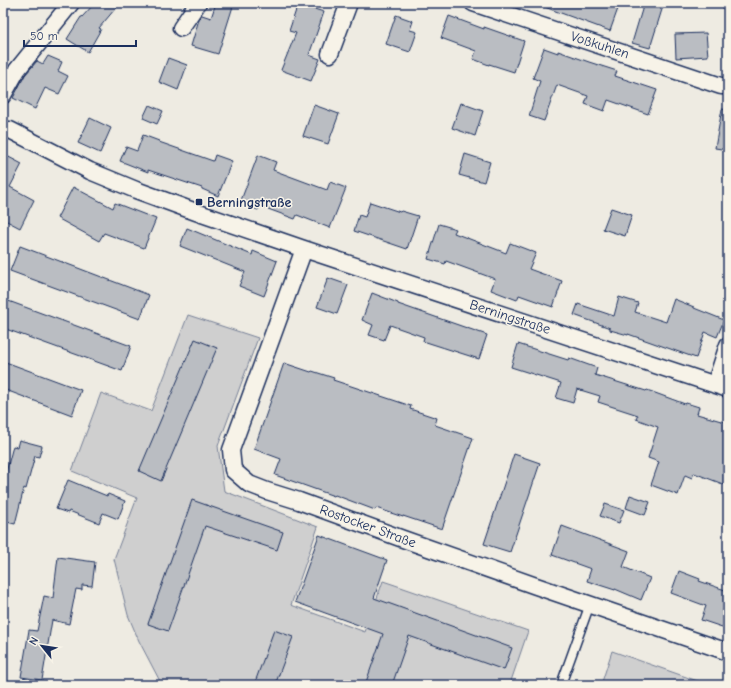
<svg xmlns="http://www.w3.org/2000/svg" width="731" height="688" viewBox="0 0 731 688" font-family="'Comic Neue',sans-serif">
<style>
.green{fill:#cfcfcf;stroke:#757f96}
.building{fill:#babdc2;stroke:#1b2f5e}
.lines{fill:none;stroke-linecap:round;stroke-linejoin:round}
.lane-casing{stroke:#1b2f5e;stroke-width:11}
.street-casing{stroke:#1b2f5e;stroke-width:19}
.lane{stroke:#f7f3e8;stroke-width:8}
.street{stroke:#f7f3e8;stroke-width:16}
.poi-dot{fill:#1b2f5e;stroke:#f7f3e8;stroke-width:1.5}
.labels{text-anchor:middle;dominant-baseline:central;stroke-width:3;stroke-linejoin:round;paint-order:stroke}
.street-label{font-size:14px;fill:#1b2f5e;stroke:#f7f3e8}
.poi-label{font-size:14px;font-weight:bold;fill:#1b2f5e;stroke:#f7f3e8;text-anchor:start}
</style>
<rect width="100%" height="100%" fill="#eeebe2"/>
<filter id="ink" filterUnits="userSpaceOnUse"><feTurbulence type="fractalNoise" baseFrequency=".025" numOctaves="2"/><feDisplacementMap in="SourceGraphic" scale="8" xChannelSelector="R" yChannelSelector="G"/><feConvolveMatrix kernelMatrix="1 2 1 2 8 2 1 2 1" color-interpolation-filters="sRGB"/></filter>
<g filter="url(#ink)">
<path class="green" d="M188,315L258,338L218,446L224,491L318,527L291,605L365,632L383,581L392,584L528,631L511,681L522,685H162L139,641L128,615L114,559L137,498L72,471L101,393L151,411Z
M612,651L709,685H601Z"/>
<path class="building" d="M95,3H120L99,28L101,29L88,52L67,39L81,17H82Z
M216,3H234L218,54L191,46L200,16L202,15L211,18Z
M539,3H620L610,31L539,5Z
M644,3H664L650,48L632,43Z
M298,4L324,12L309,55L320,59L311,81L281,70L296,33L289,31Z
M396,15L413,21L410,30L417,32L410,52L386,44Z
M449,16L484,29V27L524,41L514,72L489,64V65L473,59L476,51L441,38Z
M706,33L708,56L676,58L675,34Z
M544,48L558,53V51L589,62L617,71L615,76L657,90L648,114L608,100L604,111L585,104L588,96L557,85L544,121L529,116L540,81L533,78Z
M48,56L62,62L58,71L68,76L59,94L45,88L35,109L13,98L25,75L37,61L43,64Z
M168,58L187,65L178,90L159,82Z
M461,103L483,111L475,136L452,128Z
M149,105L163,111L157,124L143,118Z
M314,105L339,114L328,144L303,136Z
M722,109L728,110V150L715,148Z
M90,118L111,128L100,153L78,143Z
M143,135L159,141V142L213,161L215,155L232,161L218,196L202,189V188L148,170V172L120,161L126,147L137,151Z
M3,154L22,164L10,187L34,200L20,228L3,219Z
M465,154L490,162L484,182L459,175Z
M258,155L276,162L273,170L327,190L330,182L346,188L330,228L297,215L295,219L260,206L258,210L240,203Z
M73,187L113,208L115,203L156,219L144,248L104,233L99,241L57,218Z
M370,202L400,212L401,211L418,216L407,249L354,231L359,215L365,217Z
M611,208L632,215L625,236L603,229Z
M439,224L456,229L454,233L506,253L510,243L536,253L529,269L562,281L553,307L519,295L517,300L491,290L495,279L446,261L445,264L428,259Z
M187,228L252,255L253,251L277,261L264,296L239,286L245,272L180,246Z
M20,246L149,295L140,319L10,271Z
M328,278L348,285L337,314L317,307Z
M372,293L398,303V304L487,335L479,359L423,341L424,337L390,325L384,340L369,335L373,325L362,320Z
M619,297L638,303L635,312L666,322L674,299L694,307V308L724,320L717,337L705,332L696,358L628,334V335L610,330V328L574,315L578,304L614,316Z
M3,299L131,346L122,371L3,328Z
M195,339L217,348L161,481L139,471Z
M518,344L568,360L569,358L597,368L595,375L646,391L647,390L685,404L686,403L699,407L697,414L728,423V486L694,473L692,478L685,475L678,495L651,485L659,462L648,458L658,427L636,419L638,415L598,402L600,396L577,389L573,403L556,398L561,383L511,367Z
M3,361L81,390L72,415L3,389Z
M284,363L311,372L312,371L334,378L333,380L411,406L410,409L437,418L435,425L473,438L442,529L403,516V517L376,508L375,510L335,495L334,496L275,475L281,459L254,449Z
M19,440L42,446L39,457L35,456L26,489L24,488L15,524L3,521V484L13,446L17,447Z
M514,454L540,463L510,552L484,544Z
M68,480L107,496L108,494L125,501L118,519L103,513L99,523L69,511L68,513L56,509Z
M630,495L650,502L645,515L626,508Z
M192,500L283,532L277,550L205,526L168,631L148,624Z
M605,504L624,510L619,523L600,516Z
M562,526L629,551L623,567L650,578L641,600L615,589V590L587,581L591,569L552,555Z
M319,535L387,560L374,598L512,648L504,670L409,636L392,685H365L383,634L295,602Z
M58,557L95,562L92,586L82,585V590L76,589L69,624L52,620L42,680L21,677L29,630L37,631L44,596L53,598Z
M679,571L700,579L699,581L728,591V595L723,611L728,612V629L701,620L706,606L671,593Z
M274,630L293,637L275,685H254Z"/>
<g class="lines">
<defs>
<path id="lane" d="M563,679L590,604"/>
<path id="street" d="M473,3L721,86H728
M181,28L198,3
M330,54L349,3
M3,95L17,70L71,3
M3,130H10L90,171L136,190L196,212L304,249L728,389
M304,249L231,450L233,470L249,484L267,491L299,501L403,539L536,586L728,652
M715,385L728,345"/>
</defs>
<use href="#lane" class="lane-casing"/>
<use href="#street" class="street-casing"/>
<use href="#lane" class="lane"/>
<use href="#street" class="street"/>
</g>
</g>
<rect class="poi-dot" x="195" y="198" width="8" height="8" rx="2"/>
<g class="labels">
<g class="street-label">
<text transform="translate(600 45) rotate(18)">Voßkuhlen</text>
<text transform="translate(510 317) rotate(18)">Berningstraße</text>
<text transform="translate(368 526) rotate(20)">Rostocker Straße</text>
</g>
<g class="poi-label">
<text x="207" y="202">Berningstraße</text>
</g>
</g>
<rect width="731" height="688" fill="none" stroke="#f7f3e8" stroke-width="16"/>
<rect x="8" y="8" width="715" height="672" fill="none" stroke="#1b2f5e" stroke-width="1.5" filter="url(#ink)"/>
<g transform="translate(42 646) rotate(300)" stroke="#f7f3e8" stroke-width="3" paint-order="stroke">
<path d="M0-3L7 15L0 10L-7 15Z" fill="#1b2f5e"/>
<text y="-6" font-size="11" font-weight="bold" text-anchor="middle" fill="#1b2f5e">N</text>
</g>
<path d="M24 40v6h112v-6" fill="none" stroke="#1b2f5e" stroke-width="2"/>
<text x="30" y="40" font-size="12" fill="#1b2f5e" stroke="#f7f3e8" stroke-width="3" paint-order="stroke">50 m</text>
</svg>
